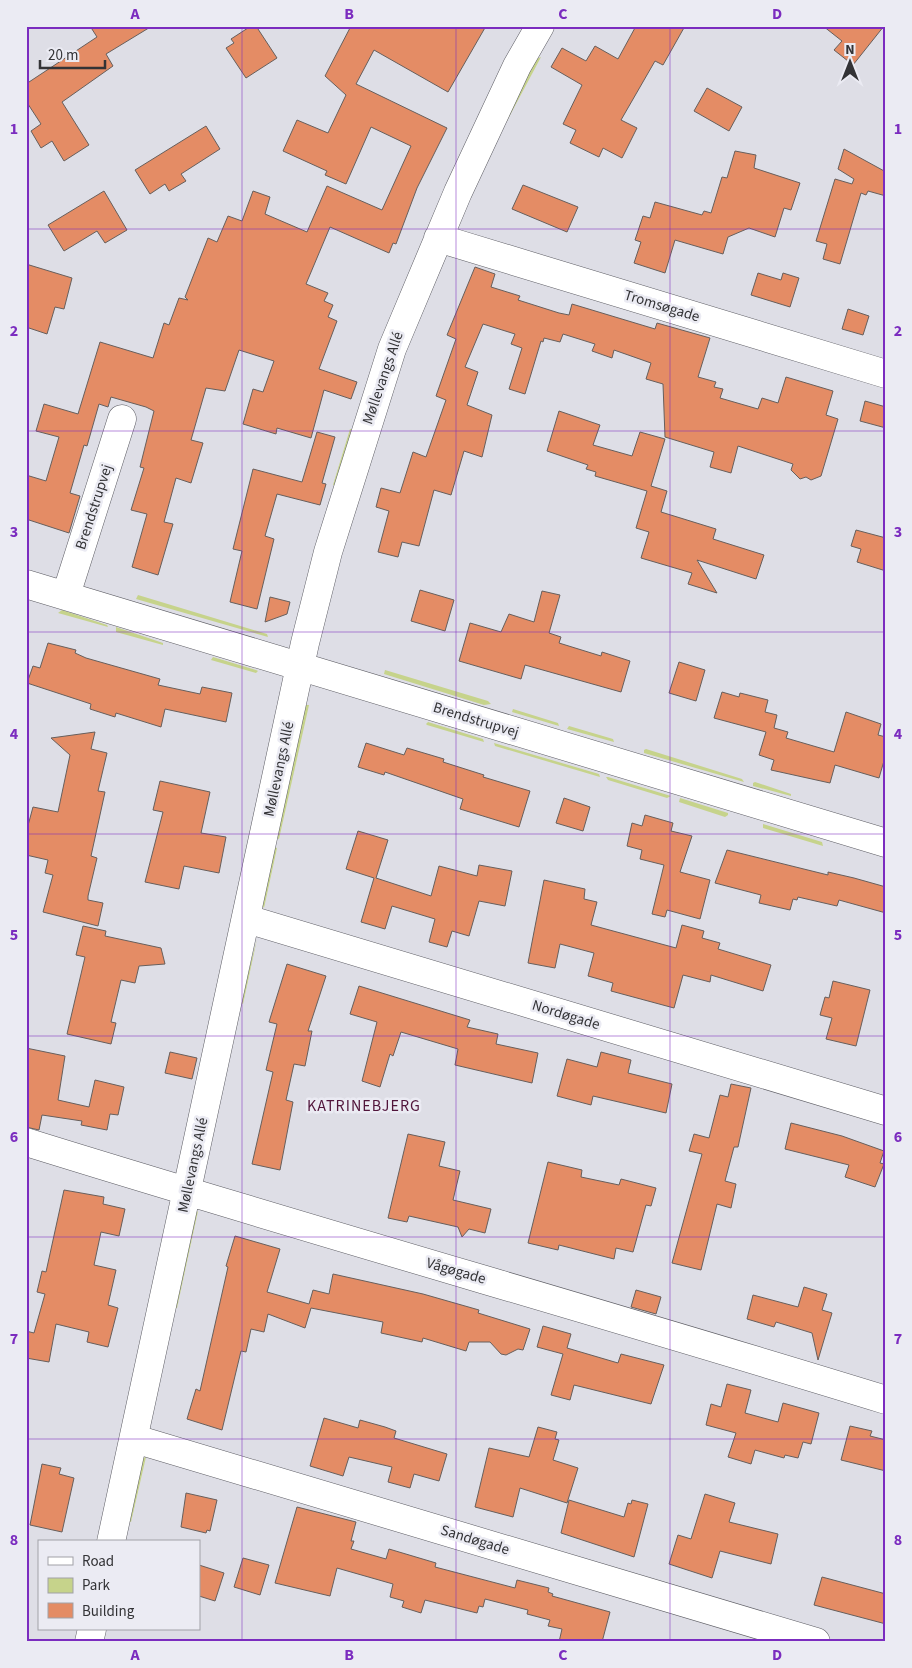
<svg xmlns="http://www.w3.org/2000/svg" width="912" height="1668" viewBox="0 0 912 1668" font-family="'Source Sans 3',sans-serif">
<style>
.green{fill:#c6d38b}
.building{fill:#e48c65;stroke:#675f5c}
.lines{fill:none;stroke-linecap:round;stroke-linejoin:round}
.minor-casing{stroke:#5d5d64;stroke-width:29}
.minor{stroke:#fff;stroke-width:28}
.grid{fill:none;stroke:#7b2cbf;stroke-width:1;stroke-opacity:0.55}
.labels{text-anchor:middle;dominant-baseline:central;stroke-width:5;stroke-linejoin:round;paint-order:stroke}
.street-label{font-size:15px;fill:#333336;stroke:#ebebf3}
.neighbourhood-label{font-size:16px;letter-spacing:1px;fill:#51153b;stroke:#ebebf3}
.neatline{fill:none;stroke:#7b2cbf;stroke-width:2}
.grid-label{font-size:16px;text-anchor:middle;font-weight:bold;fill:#7b2cbf}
</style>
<rect width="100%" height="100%" fill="#dedee6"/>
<path class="green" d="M541,57L507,121L504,119L536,59Z
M350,429L354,430L337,487L333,485Z
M138,595L267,634L268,637L136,599Z
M62,610L107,625L108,627L58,613Z
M116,627L163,643V645L116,632Z
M213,657L256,670L258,671L256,673L211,660Z
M385,670L488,701L491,704L484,705L384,674Z
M305,705H309L279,839L275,837Z
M513,709L558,723L559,726L512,712Z
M428,722L483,739L484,742L427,725L426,724Z
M569,726L613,739L614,742L567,729Z
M494,743L599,774L600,777L495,746Z
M646,749L742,779L744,782L644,753V750Z
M606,777H608L671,796L667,798L608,780Z
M755,782L791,794V796L753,786V783Z
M680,798L728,813V815L725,817L679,802Z
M763,824L822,842L823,846L763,828Z
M273,847L277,848L264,908L262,905Z
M257,939L243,1004L240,1003Z
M198,1211L177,1308L172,1307L196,1213Z
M146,1457L131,1522L127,1521L143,1458Z"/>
<path class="building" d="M90,26H152L106,54L113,66L62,102L89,145L64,161L52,141L41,148L31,131L41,124L26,101V84L97,37Z
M251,26H256L277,58L246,78L226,48L234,43L231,39Z
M351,26H486L448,92L374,50L356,84L447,128L417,188L396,244L393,243L389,253L330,227L306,284L328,293L324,301L333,305L328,317L337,321L319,369L357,382L351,399L324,390L311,438L277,428L276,434L243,424L253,389L263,392L274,361L239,350L225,391L206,388L191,440L203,443L191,483L176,478L164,522L173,524L158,575L132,567L147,514L131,510L144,468L140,467L154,411L146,407L111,397L108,407L99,404L87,446L84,445L70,493L80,496L69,533L26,519V475L46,481L59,437L36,431L44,404L78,414L100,342L153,358L164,323L169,325L179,298L188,300L185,297L208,238L217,242L228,216L242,221L253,191L270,197L265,214L307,232L327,186L382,210L411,146L371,127L346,184L325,175L327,171L283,151L297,120L328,133L346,95L325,76Z
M636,26H685L663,65L655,61L621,120L637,128L622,158L603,148L599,157L570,143L576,130L563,124L582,85L551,67L562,48L586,61L595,46L618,59Z
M823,26H884L853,65L834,50L842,41Z
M707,88L742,107L729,131L694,111Z
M206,126L220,149L181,174L186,181L169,191L165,184L150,194L135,170Z
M844,149L886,172V196L868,191L866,195L861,193L840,264L823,259L827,244L816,241L835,179L852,184L854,179L838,169Z
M735,151L756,155L754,168L800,183L791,210L784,208L775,237L749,228L728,237L723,254L675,240L665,273L634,263L641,242L635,240L643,216L650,218L655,202L702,215L704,211L711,213L722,177L727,178Z
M523,185L578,207L567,232L512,209Z
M104,191L127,230L105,243L97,231L64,251L48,225Z
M26,264L72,278L64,309L55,307L47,334L26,327Z
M475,267L495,274L491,287L520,296L518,300L559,313L569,315L572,304L655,329L657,323L710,338L698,377L716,382L714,387L723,389L720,398L758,409L762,398L778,403L786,377L833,391L826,415L838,419L821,476L811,480L806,477L800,479L791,470L793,464L738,446L731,473L710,467L714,452L665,437L663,384L646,379L651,363L614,350L612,358L592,351L595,344L563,334L560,342L544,338L543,342L541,341L525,394L509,389L522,348L511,344L515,334L483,324L465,367L478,372L467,405L492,415L482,457L464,451L451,495L434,490L419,546L402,542L398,557L378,552L389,511L376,507L381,488L400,493L413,452L426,457L446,400L436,396L456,339L447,335Z
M758,273L781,280L783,273L799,278L790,307L751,295Z
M848,309L869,316L863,335L842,329Z
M865,401L886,407V428L860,421Z
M559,411L600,425L593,445L632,456L640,432L665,439L651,486L667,491L661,512L716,529L713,539L764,555L756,579L697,560L717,593L688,584L692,573L641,558L649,532L636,528L647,491L595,476L596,472L586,469L588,465L547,451Z
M317,432L335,437L322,483L326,484L320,505L277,494L265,536L274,539L257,609L230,602L242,551L233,549L253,469L302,482Z
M856,530L886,538V571L857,562L861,549L851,546Z
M420,590L454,600L445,631L411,621Z
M542,591L560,595L549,633L561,637L559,643L601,656L602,652L630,661L621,692L525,665L521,679L459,661L470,623L501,632L509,614L534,622Z
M270,597L290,602L287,614L265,622Z
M48,643L76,650L75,653L86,658L160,679L158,685L200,694L202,687L232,693L226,722L165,709L161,727L116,713L115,717L90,709L91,704L27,683L33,666L40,668Z
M679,662L705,670L696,701L669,693Z
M722,692L739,697L740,693L768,700L765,712L777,715L774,728L788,732L786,738L834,752L846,712L881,724L878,735L886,737V754L879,778L835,765L830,783L771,770L774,760L759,755L766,732L714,718Z
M95,732L91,749L107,753L98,791L105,792L91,856L97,858L88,896V900L103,903L98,926L43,912L53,875L45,873L48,860L26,855V833L33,807L58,812L70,755L51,738Z
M366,743L404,755L407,748L444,759L443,762L484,775L483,777L530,791L519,827L460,809L463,799L385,772L384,775L358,767Z
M160,781L210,792L201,833L226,837L219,873L184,866L179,889L145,882L163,812L153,810Z
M564,798L590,807L583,831L556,823Z
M645,815L673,823L671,831L692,836L680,872L710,880L700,919L667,910L665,917L652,914L664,865L640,859L642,850L627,846L632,823L642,826Z
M358,831L388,840L376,878L431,896L439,866L477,876L479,865L512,871L505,906L479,901L469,936L452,931L447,947L429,942L435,919L392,906L385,929L361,922L374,878L346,869Z
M727,850L828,875V872L854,878L886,887V913L839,900L837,906L798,897L797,900L793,899L790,910L759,903L761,895L715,883Z
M544,880L585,889L584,899L597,902L591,925L676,948L682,925L704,931L702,938L720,943L718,949L771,965L763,991L711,975L710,982L683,975L674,1008L611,991L613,983L588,976L594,953L560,944L555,968L528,963Z
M83,926L106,931L105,936L161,948L165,964L139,966L135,983L121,980L111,1022L116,1023L111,1044L67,1034L85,957L76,955Z
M287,964L326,976L308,1031H312L305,1066L294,1064L286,1100L293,1102L280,1170L252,1164L273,1072L266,1070L277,1024L269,1022Z
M833,981L870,990L856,1046L826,1039L832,1018L820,1015L825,997L829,998Z
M359,986L470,1020L467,1027L498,1034L496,1044L538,1053L532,1083L455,1065L458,1049L401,1032L393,1056L390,1054L380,1087L362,1081L377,1022L350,1014Z
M26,1048L65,1056L58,1100L89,1107L95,1080L124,1087L118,1115L110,1114L107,1130L81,1125L82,1121L42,1115L39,1130L26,1127Z
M170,1052L197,1058L192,1079L165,1073Z
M601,1052L631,1060L628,1073L672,1084L666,1113L593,1096L591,1105L557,1096L567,1059L597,1067Z
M731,1084L751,1088L738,1147H734L725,1181L736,1184L731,1208L717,1204L701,1270L672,1263L702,1154L689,1151L694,1134L709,1138L720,1095L728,1097Z
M791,1123L842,1136L884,1151L880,1163L884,1164L875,1187L845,1177L849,1165L785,1149Z
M408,1134L445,1142L439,1166L460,1171L453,1200L491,1209L485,1233L469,1229L462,1237L458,1227L409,1216L407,1222L388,1218Z
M548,1162L582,1170L581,1177L619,1185L621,1179L656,1188L651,1206L646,1205L633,1252L616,1248L614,1259L559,1245L558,1250L528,1243Z
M64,1190L104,1197L103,1204L125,1209L119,1236L101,1232L94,1265L116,1270L108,1305L118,1308L108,1347L87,1342L89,1332L56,1324L49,1362L26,1358V1331L34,1333L45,1294L37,1292L42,1271L46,1272Z
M235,1236L280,1249L267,1292L309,1304L313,1290L329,1294L333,1274L423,1294L479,1310L478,1313L530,1329L523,1350L518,1349L506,1355L501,1354L490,1342H469L466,1351L423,1338L422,1342L381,1333L383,1322L311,1308L305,1328L268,1314L264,1332L251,1329L246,1352L241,1351L222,1430L187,1419L196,1389L200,1391L228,1267L226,1266Z
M804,1287L827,1294L822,1310L832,1313L818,1360L812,1333L776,1322L774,1327L747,1319L753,1295L798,1307Z
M636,1290L661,1297L656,1314L631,1307Z
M543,1326L571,1334L567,1348L618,1363L621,1354L664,1365L651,1404L574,1385L570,1400L551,1395L563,1354L537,1347Z
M727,1384L751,1390L745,1413L778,1422L783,1403L819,1413L811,1444L803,1442L798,1458L785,1455L784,1458L755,1450L751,1464L728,1457L736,1433L706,1425L711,1404L721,1407Z
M324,1418L358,1428L360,1420L385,1427L396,1431L394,1438L447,1454L439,1481L414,1474L410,1488L388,1482L392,1467L349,1457L343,1476L310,1466Z
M850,1426L872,1431L870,1436L886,1440V1471L841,1460Z
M538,1427L557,1432L555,1439L559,1440L553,1460L578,1468L567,1503L520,1488L513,1517L475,1507L489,1448L529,1457Z
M42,1464L61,1468L59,1474L74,1478L62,1532L30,1525Z
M186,1493L217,1500L210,1531L207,1530L206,1533L181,1527Z
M705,1494L735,1503L729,1522L778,1534L771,1564L720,1551L712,1578L669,1564L678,1535L691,1539Z
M569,1500L624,1517L628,1503L631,1504L632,1500L648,1504L634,1557L561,1533Z
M297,1507L356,1522L351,1541H354L351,1549L386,1559L389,1549L436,1563L435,1567L515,1588L517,1580L549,1588L548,1592L553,1594L552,1596L610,1612L602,1642H559L562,1629L548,1626L550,1620L527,1614L528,1610L485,1599L483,1607L479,1606L477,1613L425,1600L421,1613L402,1607L404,1601L390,1597L393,1584L337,1568L330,1596L275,1583Z
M243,1558L269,1565L260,1595L234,1587Z
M199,1565L224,1573L215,1601L199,1596Z
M822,1577L886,1594V1624L814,1605Z"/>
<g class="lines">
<defs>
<path id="minor" d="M438,238L886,374
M26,584L886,843
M66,595L122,419
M247,919L886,1111
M26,1142C312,1231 600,1312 886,1400
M135,1439L816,1642
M111,1542L305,643L328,552L392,349L458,192L517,66L540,26
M89,1642L92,1629"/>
</defs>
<use href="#minor" class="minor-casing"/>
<use href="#minor" class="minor"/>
</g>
<path class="grid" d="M242,26V1642M456,26V1642M670,26V1642M26,229H886M26,431H886M26,632H886M26,834H886M26,1036H886M26,1237H886M26,1439H886"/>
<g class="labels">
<g class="street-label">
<text transform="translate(662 306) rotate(17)">Tromsøgade</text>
<text transform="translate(383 378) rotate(-71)">Møllevangs Allé</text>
<text transform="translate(94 507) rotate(-72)">Brendstrupvej</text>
<text transform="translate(476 720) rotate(17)">Brendstrupvej</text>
<text transform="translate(279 769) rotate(-78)">Møllevangs Allé</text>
<text transform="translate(566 1015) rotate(17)">Nordøgade</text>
<text transform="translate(193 1165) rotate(-78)">Møllevangs Allé</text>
<text transform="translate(456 1271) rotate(16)">Vågøgade</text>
<text transform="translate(475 1540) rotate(17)">Sandøgade</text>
</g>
<g class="neighbourhood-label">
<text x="364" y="1106">KATRINEBJERG</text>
</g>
</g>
<rect width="912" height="1668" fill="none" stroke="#ebebf3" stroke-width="55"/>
<rect x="38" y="1540" width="162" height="90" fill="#ebebf3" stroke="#a1a1a7"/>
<rect x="48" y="1557" width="25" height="8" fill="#ffffff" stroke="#a1a1a7"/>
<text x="82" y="1566" font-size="15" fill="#333336">Road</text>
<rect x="48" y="1578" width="25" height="15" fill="#c6d38b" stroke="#a1a1a7"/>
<text x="82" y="1590" font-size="15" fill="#333336">Park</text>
<rect x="48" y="1603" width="25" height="15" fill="#e48c65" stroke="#a1a1a7"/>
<text x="82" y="1616" font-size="15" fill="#333336">Building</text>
<g transform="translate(850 62)" stroke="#ebebf3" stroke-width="4" paint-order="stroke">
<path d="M0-4L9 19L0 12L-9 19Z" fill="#333336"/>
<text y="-8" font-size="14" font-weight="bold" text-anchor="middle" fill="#333336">N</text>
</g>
<path d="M40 60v8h65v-8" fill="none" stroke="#333336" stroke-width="2.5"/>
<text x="48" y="60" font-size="15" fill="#333336" stroke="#ebebf3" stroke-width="4" paint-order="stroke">20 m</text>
<rect x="28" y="28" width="856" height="1612" class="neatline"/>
<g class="grid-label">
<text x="135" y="19">A</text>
<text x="349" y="19">B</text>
<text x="563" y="19">C</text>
<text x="777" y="19">D</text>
<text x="14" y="134">1</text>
<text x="898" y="134">1</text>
<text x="14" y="336">2</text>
<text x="898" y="336">2</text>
<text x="14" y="537">3</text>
<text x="898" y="537">3</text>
<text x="14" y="739">4</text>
<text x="898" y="739">4</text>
<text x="14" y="940">5</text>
<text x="898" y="940">5</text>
<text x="14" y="1142">6</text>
<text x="898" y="1142">6</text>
<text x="14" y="1344">7</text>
<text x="898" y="1344">7</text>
<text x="14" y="1545">8</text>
<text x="898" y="1545">8</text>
<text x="135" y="1660">A</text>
<text x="349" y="1660">B</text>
<text x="563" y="1660">C</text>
<text x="777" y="1660">D</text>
</g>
</svg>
